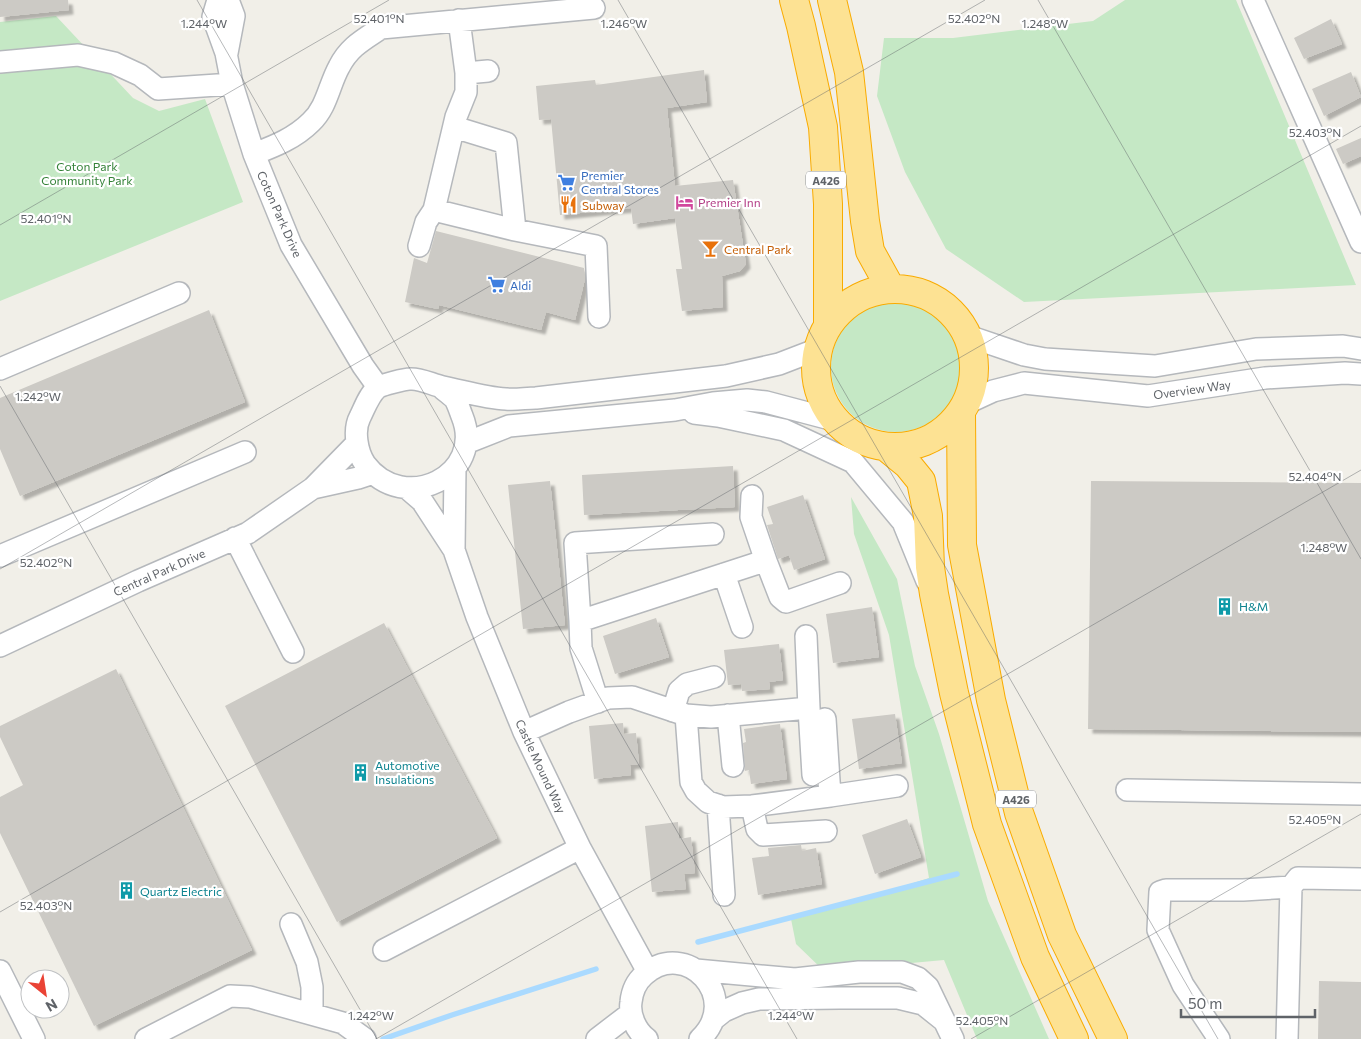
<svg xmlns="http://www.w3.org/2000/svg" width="1361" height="1039" viewBox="0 0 1361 1039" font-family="Commissioner,sans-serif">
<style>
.green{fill:#c5e8c5}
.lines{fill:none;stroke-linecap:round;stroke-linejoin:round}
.stream{stroke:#aadaff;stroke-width:5.5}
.building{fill:#cccac5;filter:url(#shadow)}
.minor-casing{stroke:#b5b8bc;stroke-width:24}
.highway-casing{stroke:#f9ab00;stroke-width:30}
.minor{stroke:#fff;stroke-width:21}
.highway{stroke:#fde293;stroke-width:28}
.ticks{fill:none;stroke:#5f6368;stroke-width:1;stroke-opacity:0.45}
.labels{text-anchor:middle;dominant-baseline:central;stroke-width:4.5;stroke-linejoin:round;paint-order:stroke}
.shield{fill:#fff;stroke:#8f9295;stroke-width:1}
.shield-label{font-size:11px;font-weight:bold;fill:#5f6368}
.park-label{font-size:12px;fill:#348238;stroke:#fff}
.shop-label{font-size:12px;fill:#366cbe;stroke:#fff;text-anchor:start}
.hotel-label{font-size:12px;fill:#b23c85;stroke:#fff;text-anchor:start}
.food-label{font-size:12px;fill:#c56008;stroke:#fff;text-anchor:start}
.street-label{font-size:12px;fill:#5f6368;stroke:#fff}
.culture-label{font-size:12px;fill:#0d838f;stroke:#fff;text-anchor:start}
.ticks-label{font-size:12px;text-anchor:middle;fill:#5f6368;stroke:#fff;stroke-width:4.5;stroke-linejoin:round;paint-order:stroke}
</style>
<defs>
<filter id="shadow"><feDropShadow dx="4.5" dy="4.5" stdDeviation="1" flood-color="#0004"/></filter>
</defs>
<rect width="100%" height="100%" fill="#f1efe8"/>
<path class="green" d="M1125,0H1236L1356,285L1024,302L946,249L905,172L877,96L884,38H953L1093,21Z
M56,16L133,98L159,111L205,99L243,202L0,301V22Z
M831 367a65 65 0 1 1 130 0a65 65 0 1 1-130 0Z
M851,497L897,579L915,666L939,734L988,901L1049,1039H977L944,960L824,971L796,944L791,919L836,908L929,878L889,635L854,534Z"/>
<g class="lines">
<path class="stream" d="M698,942L957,874
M383,1039L452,1015L596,969"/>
</g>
<path class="building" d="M0,0H68L69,10L0,17Z
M1331,19L1342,44L1304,59L1294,38Z
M704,70L707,102L667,108L675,186L733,180L746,264L740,271L722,276L723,307L682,311L676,269H682L675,218L633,224L631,208L560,215L551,119L539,120L536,86L595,80L596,85Z
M1351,72L1361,97L1324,116L1312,89Z
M1361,138V156L1343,164L1336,149Z
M436,231L584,268L585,279L575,320L546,312L541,330L439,305L438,309L405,302L414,258L427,263Z
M209,310L245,402L20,496L0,449V398Z
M733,466L735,507L584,515L582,475Z
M550,481L565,625L523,629L508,485Z
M1091,481L1361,483V732L1088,729Z
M803,495L825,559L794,570L789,555L778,559L767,525L773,524L767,507Z
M872,607L879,657L833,663L826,614Z
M656,618L669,657L615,674L603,636Z
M384,623L497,838L337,922L225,706Z
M779,644L783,680L769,682L770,689L742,691L741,684L728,685L724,650Z
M116,669L252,950L94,1026L0,833V797L23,785L0,737V726Z
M895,714L902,763L859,769L852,719Z
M623,723L624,734L636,733L639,764L630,765L631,775L594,779L589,726Z
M780,724L787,779L751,784L749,770L745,771L743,743L746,742L744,729Z
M907,819L921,857L875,874L862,835Z
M678,822L679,839L691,837L695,873L684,874L686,889L652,892L645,826Z
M801,845L802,851L816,848L822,884L758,895L752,858L769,856L768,848Z
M1319,981L1361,982V1039H1318Z"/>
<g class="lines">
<defs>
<path id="minor" d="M218,0L213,17L226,53L232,84L254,154L291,245L363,366L378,387
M1253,0L1361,242
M459,20L466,73V92L456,117L434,210L515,230L596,246L599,317
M227,53L234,16L228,0
M0,62L78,55L114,63L140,75L158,89L232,84
M466,73L488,71
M454,127L506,143L515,230
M254,154C275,146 295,138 311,122C327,107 329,85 339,67C349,47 363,40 381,28L594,8
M419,246L426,222L434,210
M968,336L1024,355L1045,359L1155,366L1256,349L1343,346L1361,349
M0,369L179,293
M441,387C445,391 451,395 455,399C458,404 460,411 462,416C486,475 404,516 365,464C357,452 353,430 360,417C365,407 369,395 377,388C381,385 405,379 410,379C420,378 433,385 443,387C463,391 485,398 506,399C516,400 526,398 536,398L726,376L779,364L818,349
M967,403L993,391L1024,383L1148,396L1265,378L1345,373L1361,374
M694,413L718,416L784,430L853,462L903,522L927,581
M466,443L509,426L675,410L713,403L747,400L766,402L834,420
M313,488L358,478L373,473
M408,489L422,501L454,550L477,617L524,732L580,848L648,972
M752,496L751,517L766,561
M235,538L293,652
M454,550L455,468
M0,556L245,452
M724,574L742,627
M580,621L575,543L713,534
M0,646L138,581L248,533L313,488L357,443
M598,702L581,648L580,621L755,564L766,561L780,597L786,602L840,583
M809,708L813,775
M673,711L679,691L687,684L714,677
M686,715L691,782L696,791L708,802L723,807L752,806L830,796L825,719
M728,715L733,766
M524,732L569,712L608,698L632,697L686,715L711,717L809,708L806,636
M1127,790L1361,794
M830,796L897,786
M718,805L724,895
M752,806L757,829L763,835L826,831
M291,924L307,962L312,987V1014
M384,950L580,848
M696,970L795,979L859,972H902L918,978L928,987L953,1039
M0,971L34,1039
M714,1019L724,1011L742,1003L759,999L840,998H898L923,1004L943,1020
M146,1039L230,996L250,997L343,1023L365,1039
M597,1039L631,1013
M647,1039C636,1031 629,1015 631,1002C632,992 636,982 644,975C686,937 743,998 700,1039
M1219,1039L1183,985L1158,930L1160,892L1166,890H1243L1291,887L1298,878L1361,879
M1287,1039L1291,887"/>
<path id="highway" d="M794,0L801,26L823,127L828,204V326
M832,0L849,72L865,221L870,251L891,289
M816 368a79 79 0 1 1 158 0a79 79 0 1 1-158 0Z
M961,412L962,545L991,700L1019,813L1062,935L1113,1039
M886,447L908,465L921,481L928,516L930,567L934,594L954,693L987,824L1035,957L1074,1039"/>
</defs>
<use href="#minor" class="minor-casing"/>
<use href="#highway" class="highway-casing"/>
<use href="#minor" class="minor"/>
<use href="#highway" class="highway"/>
</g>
<path class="ticks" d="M197,0L797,1039M618,0L1218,1039M1038,0L1361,559M0,225L389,0M0,386L377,1039M0,569L985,0M0,912L1361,126M376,1039L1361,470M971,1039L1361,814"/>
<defs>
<symbol id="supermarket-bare" viewBox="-9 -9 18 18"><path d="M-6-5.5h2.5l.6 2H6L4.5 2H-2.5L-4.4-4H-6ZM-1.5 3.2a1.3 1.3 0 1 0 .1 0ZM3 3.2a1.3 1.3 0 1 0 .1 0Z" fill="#3f7fe0" stroke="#fff" stroke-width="2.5" paint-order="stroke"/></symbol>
<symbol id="hotel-bare" viewBox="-9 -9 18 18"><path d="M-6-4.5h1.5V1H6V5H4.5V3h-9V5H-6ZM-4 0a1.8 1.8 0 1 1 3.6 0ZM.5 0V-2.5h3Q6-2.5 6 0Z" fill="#d1479c" stroke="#fff" stroke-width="2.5" paint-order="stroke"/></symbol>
<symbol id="restaurant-bare" viewBox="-9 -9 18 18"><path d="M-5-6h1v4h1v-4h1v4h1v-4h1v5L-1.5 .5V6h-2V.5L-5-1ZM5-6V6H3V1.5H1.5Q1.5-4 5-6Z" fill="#e8710a" stroke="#fff" stroke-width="2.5" paint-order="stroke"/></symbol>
<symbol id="bar-bare" viewBox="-9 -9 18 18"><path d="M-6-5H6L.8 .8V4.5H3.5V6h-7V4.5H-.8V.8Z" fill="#e8710a" stroke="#fff" stroke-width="2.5" paint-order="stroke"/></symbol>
<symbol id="building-bare" viewBox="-9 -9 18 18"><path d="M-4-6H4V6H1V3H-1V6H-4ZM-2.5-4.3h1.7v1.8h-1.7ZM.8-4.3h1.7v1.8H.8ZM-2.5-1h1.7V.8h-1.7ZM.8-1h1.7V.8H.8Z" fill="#0f9aa8" stroke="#fff" stroke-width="2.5" paint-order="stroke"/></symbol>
</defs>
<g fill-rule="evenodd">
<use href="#supermarket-bare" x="554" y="170" width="25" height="25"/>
<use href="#hotel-bare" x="672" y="190" width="25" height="25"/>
<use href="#restaurant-bare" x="556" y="192" width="25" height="25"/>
<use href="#bar-bare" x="698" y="236" width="25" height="25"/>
<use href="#supermarket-bare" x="484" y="272" width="25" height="25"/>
<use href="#building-bare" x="1212" y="594" width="25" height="25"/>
<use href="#building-bare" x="348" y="760" width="25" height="25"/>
<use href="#building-bare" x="114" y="878" width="25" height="25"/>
</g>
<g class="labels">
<g class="shield">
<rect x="806" y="171.5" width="40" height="17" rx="4"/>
<rect x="996" y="790.5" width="40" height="17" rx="4"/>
</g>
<g class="shield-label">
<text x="826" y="180">A426</text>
<text x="1016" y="799">A426</text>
</g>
<g class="park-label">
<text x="87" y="166">Coton Park<tspan x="87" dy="14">Community Park</tspan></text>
</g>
<g class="shop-label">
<text x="581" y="175">Premier<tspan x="581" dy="14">Central Stores</tspan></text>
<text x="510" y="285">Aldi</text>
</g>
<g class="hotel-label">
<text x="698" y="202">Premier Inn</text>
</g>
<g class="food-label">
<text x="582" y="205">Subway</text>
<text x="724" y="249">Central Park</text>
</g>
<g class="street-label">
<text transform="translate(280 214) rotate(66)">Coton Park Drive</text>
<text transform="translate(1192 389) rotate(-8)">Overview Way</text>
<text transform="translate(159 572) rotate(-24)">Central Park Drive</text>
<text transform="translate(541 766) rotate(65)">Castle Mound Way</text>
</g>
<g class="culture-label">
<text x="1239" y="606">H&amp;M</text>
<text x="375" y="765">Automotive<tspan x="375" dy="14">Insulations</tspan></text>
<text x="140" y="891">Quartz Electric</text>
</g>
</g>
<g class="ticks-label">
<text x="379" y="23">52.401°N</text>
<text x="974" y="23">52.402°N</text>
<text x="1045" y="28">1.248°W</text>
<text x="204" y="28">1.244°W</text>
<text x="624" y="28">1.246°W</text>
<text x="1315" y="137">52.403°N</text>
<text x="46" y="223">52.401°N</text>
<text x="38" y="401">1.242°W</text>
<text x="1315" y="481">52.404°N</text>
<text x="1324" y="552">1.248°W</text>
<text x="46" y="567">52.402°N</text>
<text x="1315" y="824">52.405°N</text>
<text x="46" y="910">52.403°N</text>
<text x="371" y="1020">1.242°W</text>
<text x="791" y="1020">1.244°W</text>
<text x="982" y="1025">52.405°N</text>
</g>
<g transform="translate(45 994) rotate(150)"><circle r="24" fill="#ffffff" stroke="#bfc1c3"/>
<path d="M0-4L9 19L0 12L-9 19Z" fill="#ea4335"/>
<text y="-8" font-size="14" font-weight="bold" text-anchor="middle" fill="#5f6368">N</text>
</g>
<path d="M1181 1009v8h134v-8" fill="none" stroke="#5f6368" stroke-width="2.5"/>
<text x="1188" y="1009" font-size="15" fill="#5f6368" stroke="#ffffff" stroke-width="4" paint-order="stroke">50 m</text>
</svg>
